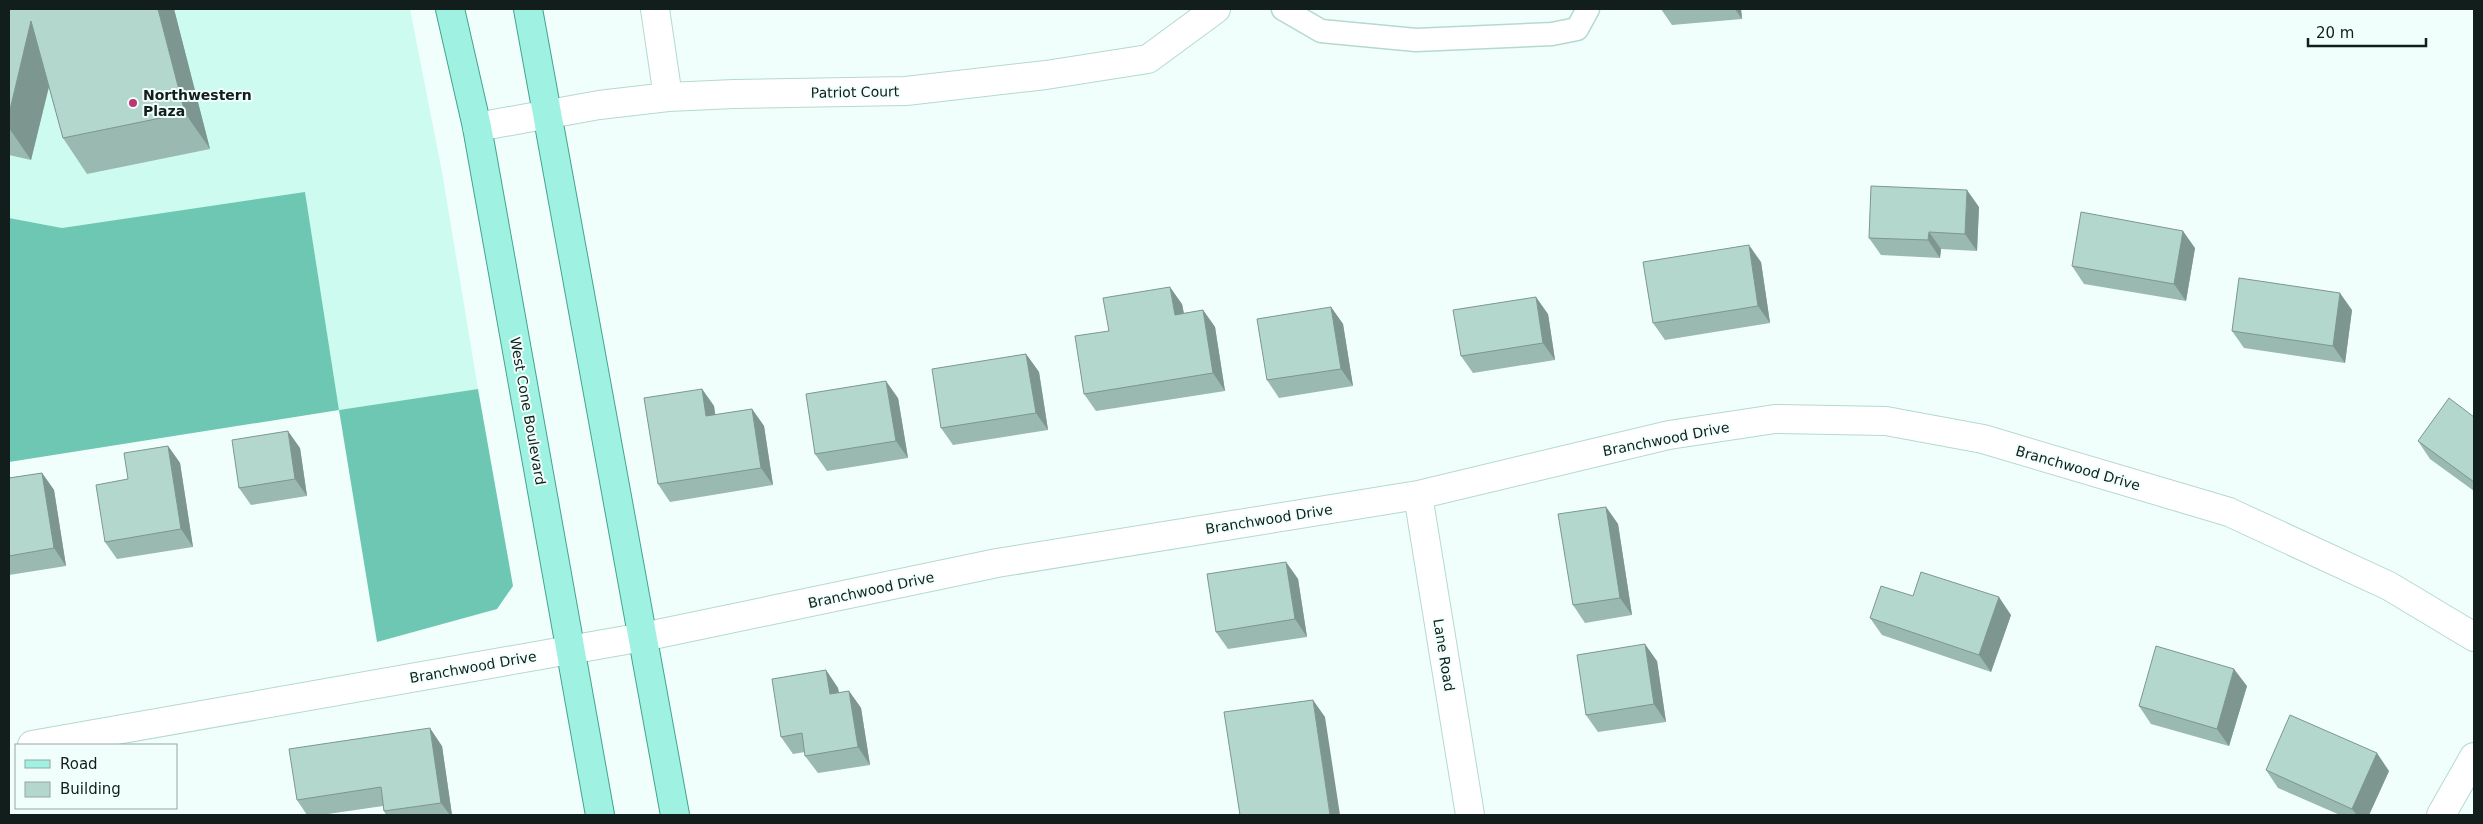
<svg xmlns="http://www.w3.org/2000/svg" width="2483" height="824" viewBox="0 0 2483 824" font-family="'DejaVu Sans',sans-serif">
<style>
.built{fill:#cdfbef}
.forest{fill:#6dc7b3}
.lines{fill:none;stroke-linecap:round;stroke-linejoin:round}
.service-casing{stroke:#b5d9cf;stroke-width:25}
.minor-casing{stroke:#b5d9cf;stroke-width:30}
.primary-casing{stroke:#44a38f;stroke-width:30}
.service{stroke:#fff;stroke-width:22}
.minor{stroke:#fff;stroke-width:28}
.primary{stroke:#9ff2e1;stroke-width:28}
.wall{fill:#9ab9b0}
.shaded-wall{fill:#7d9690}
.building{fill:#b3d7cd;stroke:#7d9690}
.poi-dot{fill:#bd3573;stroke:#f0fffb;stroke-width:2}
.labels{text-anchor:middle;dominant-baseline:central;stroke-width:4;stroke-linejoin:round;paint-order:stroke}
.street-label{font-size:14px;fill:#111e1b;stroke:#f0fffb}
.poi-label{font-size:14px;font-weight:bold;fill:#111e1b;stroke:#f0fffb;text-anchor:start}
</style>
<rect width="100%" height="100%" fill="#f0fffb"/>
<path class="built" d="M9,9H410L442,172L478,389L339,410L305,193L62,228L9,218Z"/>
<path class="forest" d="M305,192L339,410L478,389L513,586L497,609L377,642L339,410L9,462V218L62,228Z"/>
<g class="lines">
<defs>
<path id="service" d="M1283,9L1321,31L1416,40L1552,34L1577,29L1588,9"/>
<path id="minor" d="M655,9L668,97
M477,127L599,105L668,97L734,94L906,91L1046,75L1148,59L1216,9
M1418,495L1470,815
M32,745L643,637L997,563L1418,495L1669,435L1775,419L1886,421L1983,439L2229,512L2389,586L2474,637
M2441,815L2474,757"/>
<path id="primary" d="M450,9L477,127L600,815
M528,9L675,815"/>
</defs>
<use href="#service" class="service-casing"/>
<use href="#minor" class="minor-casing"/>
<use href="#primary" class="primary-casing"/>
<use href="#service" class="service"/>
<use href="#minor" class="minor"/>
<use href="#primary" class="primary"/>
</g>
<path class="wall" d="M9,9H174L210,149L87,174L63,138L49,87L31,160L9,155Z
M1661,9H1741L1742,19L1672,25Z
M1979,207L1977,251L1941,249L1940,258L1881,255L1869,238Z
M2195,248L2186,301L2084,284L2072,266Z
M1761,262L1770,323L1665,340L1653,323Z
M1182,304L1184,313L1203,310L1215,327L1225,391L1096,411L1084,394L1109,331Z
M1331,307L1343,324L1353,386L1279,398L1267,380Z
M2352,310L2345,363L2244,348L2232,331Z
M1548,314L1555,360L1473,373L1461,356Z
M1026,354L1039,372L1048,430L953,445L941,428Z
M702,389L714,406L715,415L752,409L764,426L773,485L670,502L658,484Z
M898,398L908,458L827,471L815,454Z
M2474,417V491L2430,459L2418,441Z
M168,446L180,463L193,547L117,559L105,542Z
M300,448L307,496L251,505L239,488Z
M42,473L54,490L66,566L9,575V478Z
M1606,507L1618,524L1632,615L1585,623L1573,605Z
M1286,562L1298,579L1307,637L1228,649L1216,632Z
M2011,615L1991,672L1882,635L1870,618Z
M1657,661L1666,722L1598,732L1586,715Z
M826,670L838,688L839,693L849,691L861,708L870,765L818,773L805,756V752L793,754L781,737Z
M2247,686L2229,746L2151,724L2139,706Z
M442,746L452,815H386L384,811L383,806L321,815H307L297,800Z
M2266,770L2389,771L2369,815H2340L2278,788Z"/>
<path class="shaded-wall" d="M158,9H174L210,149L185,113Z
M1735,9H1741L1742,19Z
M31,21L56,57L31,160L9,128V114Z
M1967,190L1979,207L1977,251L1965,234Z
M2183,231L2195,248L2186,301L2174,284Z
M1929,232L1941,249L1940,258L1928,240Z
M1749,245L1761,262L1770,323L1758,306Z
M1170,287L1182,304L1187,332L1175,315Z
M2340,293L2352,310L2345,363L2333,346Z
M1536,297L1548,314L1555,360L1543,343Z
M1331,307L1343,324L1353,386L1341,369Z
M1203,310L1215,327L1225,391L1213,373Z
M1026,354L1039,372L1048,430L1036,413Z
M886,381L898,398L908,458L896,441Z
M702,389L714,406L718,434L706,416Z
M752,409L764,426L773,485L761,468Z
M288,431L300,448L307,496L295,479Z
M168,446L180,463L193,547L181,529Z
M42,473L54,490L66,566L54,548Z
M1606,507L1618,524L1632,615L1620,598Z
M1286,562L1298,579L1307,637L1295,619Z
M1999,597L2011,615L1991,672L1979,655Z
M1645,644L1657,661L1666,722L1654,704Z
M2234,669L2247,686L2229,746L2217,729Z
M826,670L838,688L842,711L830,694Z
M849,691L861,708L870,765L858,747Z
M1313,700L1325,717L1340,815H1330Z
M430,728L442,746L452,815H450L441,803Z
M2377,753L2389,771L2369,815H2357L2352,809Z"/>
<path class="building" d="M9,9H158L185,113L63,138L31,21L9,114Z
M1871,186L1967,190L1965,234L1929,232L1928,240L1869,238Z
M2081,212L2183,231L2174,284L2072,266Z
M1749,245L1758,306L1653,323L1643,262Z
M2239,278L2340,293L2333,346L2232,331Z
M1170,287L1175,315L1203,310L1213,373L1084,394L1075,336L1109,331L1103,298Z
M1536,297L1543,343L1461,356L1453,310Z
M1331,307L1341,369L1267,380L1257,319Z
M1026,354L1036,413L941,428L932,369Z
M886,381L896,441L815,454L806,394Z
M702,389L706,416L752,409L761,468L658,484L644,398Z
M2449,398L2474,417V482L2418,441Z
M288,431L295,479L239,488L232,440Z
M168,446L181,529L105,542L96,485L128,479L124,453Z
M42,473L54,548L9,556V478Z
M1606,507L1620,598L1573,605L1558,514Z
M1286,562L1295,619L1216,632L1207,574Z
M1921,572L1999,597L1979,655L1870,618L1881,586L1913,596Z
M1645,644L1654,704L1586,715L1577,655Z
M2156,646L2234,669L2217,729L2139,706Z
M826,670L830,694L849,691L858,747L805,756L802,733L781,737L772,679Z
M1313,700L1330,815H1240L1224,712Z
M2290,715L2377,753L2352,809L2266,770Z
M430,728L441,803L384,811L381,787L297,800L289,749Z"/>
<circle class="poi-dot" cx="133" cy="103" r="5"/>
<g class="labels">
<g class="street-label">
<text transform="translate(855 92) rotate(-1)">Patriot Court</text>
<text transform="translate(528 411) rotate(80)">West Cone Boulevard</text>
<text transform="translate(1666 439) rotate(-11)">Branchwood Drive</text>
<text transform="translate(2078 468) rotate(16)">Branchwood Drive</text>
<text transform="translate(1269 519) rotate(-9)">Branchwood Drive</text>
<text transform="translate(871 590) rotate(-12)">Branchwood Drive</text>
<text transform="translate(1444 655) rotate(81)">Lane Road</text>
<text transform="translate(473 667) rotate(-10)">Branchwood Drive</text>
</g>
<g class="poi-label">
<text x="143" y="95">Northwestern<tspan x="143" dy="16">Plaza</tspan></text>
</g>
</g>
<rect width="2483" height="824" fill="none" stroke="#111e1b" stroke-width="20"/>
<rect x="15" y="744" width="162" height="65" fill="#f0fffb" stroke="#97a5a1"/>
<rect x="25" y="760" width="25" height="8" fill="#9ff2e1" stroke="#97a5a1"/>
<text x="60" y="769" font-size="15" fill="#111e1b">Road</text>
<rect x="25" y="782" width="25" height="15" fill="#b3d7cd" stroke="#97a5a1"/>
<text x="60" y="794" font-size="15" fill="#111e1b">Building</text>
<path d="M2308 38v8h118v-8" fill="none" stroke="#111e1b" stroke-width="2.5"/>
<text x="2316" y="38" font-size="15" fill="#111e1b" stroke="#f0fffb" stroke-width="4" paint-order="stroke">20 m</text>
</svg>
